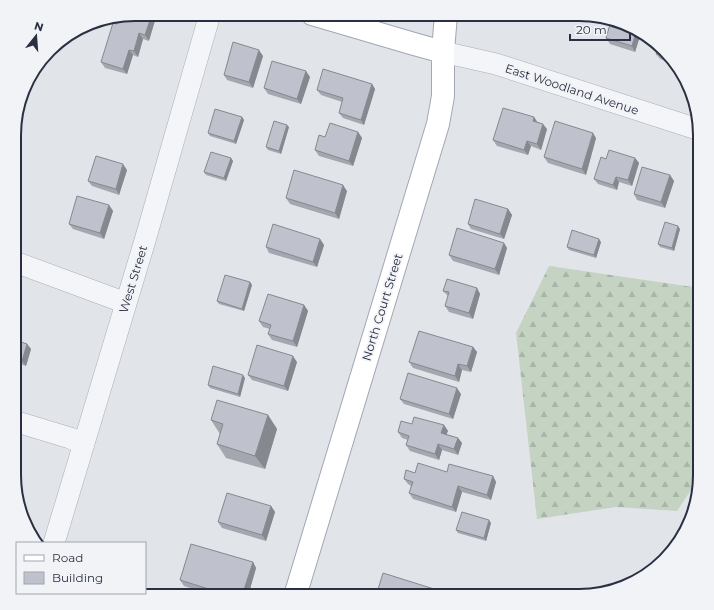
<svg xmlns="http://www.w3.org/2000/svg" width="714" height="610" viewBox="0 0 714 610" font-family="Montserrat,sans-serif">
<style>
.forest{fill:url(#forest-firs)}
.lines{fill:none;stroke-linecap:round;stroke-linejoin:round}
.minor-casing{stroke:#aaaeb7;stroke-width:22}
.major-casing{stroke:#a1a7b5;stroke-width:24}
.minor{stroke:#f4f5f8;stroke-width:21}
.major{stroke:#fff;stroke-width:22}
.wall{fill:#a4a7af}
.shaded-wall{fill:#86888f}
.building{fill:#bfc2cc;stroke:#86888f}
.labels{text-anchor:middle;dominant-baseline:central;stroke-width:3.5;stroke-linejoin:round;paint-order:stroke}
.street-label{font-size:12px;fill:#2a3041;stroke:#f1f3f7}
.rim{fill:none;stroke:#2a3041;stroke-width:2}
</style>
<defs>
<pattern id="forest-firs" width="22" height="20" patternUnits="userSpaceOnUse"><rect width="22" height="20" fill="#c5d3c3"/><path d="M5 1l3.5 6h-7zM16 11l3.5 6h-7z" fill="#a9b5a9"/></pattern>
</defs>
<rect width="100%" height="100%" fill="#e1e4e9"/>
<path class="forest" d="M549,266L700,288V475L699,478L677,511L616,507L537,519L516,333Z"/>
<g class="lines">
<defs>
<path id="minor" d="M443,52L496,64L700,130
M15,262L126,303
M14,421L70,438L84,444
M54,543L146,237L210,14"/>
<path id="major" d="M312,14L414,44L443,52
M295,596L438,124L443,96V52L446,14"/>
</defs>
<use href="#minor" class="minor-casing"/>
<use href="#major" class="major-casing"/>
<use href="#minor" class="minor"/>
<use href="#major" class="major"/>
</g>
<path class="wall" d="M135,14L149,41L143,39L138,57L133,55L127,74L105,68L101,62L117,24Z
M538,14H560L558,20Z
M633,26L641,33L635,52L610,44L606,38Z
M665,49L675,64L660,59L656,54Z
M263,56L253,88L227,80L224,75Z
M310,77L301,104L268,94L264,88Z
M372,84L375,89L364,125L343,118L339,113L342,102L321,95L317,90Z
M242,117L244,120L236,144L210,136L208,133Z
M534,117L537,122L547,129L541,150L531,146L528,155L497,146L493,140Z
M289,127L281,154L268,150L266,147Z
M358,132L362,138L353,166L319,156L315,150L325,137Z
M596,138L586,175L548,163L544,157Z
M231,158L233,161L226,181L206,175L204,172Z
M635,158L639,163L632,186L619,182L617,190L598,184L594,179L606,159Z
M127,170L119,195L92,186L88,181Z
M670,175L674,181L665,208L637,200L634,194Z
M347,191L339,219L290,204L286,198Z
M109,205L113,211L104,239L73,229L69,224Z
M508,209L512,215L504,239L471,229L468,224Z
M680,229L674,251L660,247L658,244Z
M320,239L324,245L317,267L269,253L266,247Z
M601,242L596,258L569,250L567,247Z
M504,243L507,248L499,275L453,261L449,255Z
M250,282L252,285L244,311L219,304L217,301Z
M477,288L480,294L473,319L449,312L445,306L448,296L443,291Z
M304,305L308,311L297,347L272,340L268,334L270,329L263,327L259,321Z
M15,341L27,344L31,349L26,366L20,364L16,378L15,377Z
M473,347L477,352L471,372L462,370L459,382L413,368L409,362Z
M297,362L288,391L252,380L248,375Z
M245,378L240,397L210,388L208,385Z
M461,394L453,419L404,404L400,399Z
M268,415L277,429L265,469L226,458L217,444L220,434L211,420Z
M412,424L444,425L448,431L446,434L458,438L462,443L458,455L442,450L439,460L410,451L406,445L408,440L402,438L398,432Z
M447,472L493,476L496,482L491,500L462,492L456,512L413,499L409,493L411,486L408,484L404,479L415,473Z
M271,506L275,512L266,541L222,528L218,522Z
M491,523L486,541L458,533L456,530Z
M253,562L256,568L248,596H216L184,586L180,580Z"/>
<path class="shaded-wall" d="M152,14H157L149,41L145,35Z
M554,14H560L558,20L554,15Z
M637,29L641,33L635,52L632,46Z
M139,33L143,39L138,57L134,51Z
M129,50L133,55L127,74L123,69Z
M259,50L263,56L253,88L249,82Z
M306,71L310,77L301,104L297,99Z
M372,84L375,89L364,125L361,120Z
M242,117L244,120L236,144L234,141Z
M534,117L538,123L533,121Z
M543,124L547,129L541,150L537,144Z
M287,125L289,127L281,154L279,151Z
M358,132L362,138L353,166L349,161Z
M593,133L596,138L586,175L582,169Z
M527,141L531,146L528,155L524,150Z
M231,158L233,161L226,181L224,178Z
M635,158L639,163L632,186L628,180Z
M123,164L127,170L119,195L116,189Z
M670,175L674,181L665,208L661,202Z
M616,177L619,182L617,190L613,185Z
M343,185L347,191L339,219L335,213Z
M109,205L113,211L104,239L100,233Z
M508,209L512,215L504,239L500,234Z
M678,226L680,229L674,251L672,248Z
M320,239L324,245L317,267L313,262Z
M599,239L601,242L596,258L594,255Z
M504,243L507,248L499,275L495,269Z
M250,282L252,285L244,311L242,309Z
M477,288L480,294L473,319L469,313Z
M304,305L308,311L297,347L293,341Z
M27,344L31,349L26,366L22,361Z
M473,347L477,352L471,372L467,366Z
M293,356L297,362L288,391L284,386Z
M16,359L20,364L16,378L15,376V363Z
M458,364L462,370L459,382L455,376Z
M243,375L245,378L240,397L238,394Z
M457,388L461,394L453,419L449,414Z
M268,415L277,429L265,469L255,456Z
M444,425L448,431L445,438L441,433Z
M458,438L462,443L458,455L454,449Z
M438,444L442,450L439,460L435,454Z
M493,476L496,482L491,500L487,495Z
M458,486L462,492L456,512L452,507Z
M271,506L275,512L266,541L262,535Z
M489,520L491,523L486,541L484,538Z
M253,562L256,568L248,596H242Z"/>
<path class="building" d="M135,14H152L145,35L139,33L134,51L129,50L123,69L101,62L113,23L117,24L119,17Z
M611,21L633,26L637,29L632,46L606,38Z
M233,42L259,50L249,82L224,75Z
M659,45L665,49L671,58L656,54Z
M272,61L306,71L297,99L264,88Z
M323,69L372,84L361,120L339,113L343,98L317,90Z
M503,108L534,117L533,121L543,124L537,144L527,141L524,150L493,140Z
M215,109L242,117L234,141L208,133Z
M274,121L287,125L279,151L266,147Z
M555,121L593,133L582,169L544,157Z
M330,123L358,132L349,161L315,150L319,135L325,137Z
M609,150L635,158L628,180L616,177L613,185L594,179L601,157L606,159Z
M211,152L231,158L224,178L204,172Z
M96,156L123,164L116,189L88,181Z
M642,167L670,175L661,202L634,194Z
M294,170L343,185L335,213L286,198Z
M77,196L109,205L100,233L69,224Z
M475,199L508,209L500,234L468,224Z
M665,222L678,226L672,248L658,244Z
M273,224L320,239L313,262L266,247Z
M457,228L504,243L495,269L449,255Z
M572,230L599,239L594,255L567,247Z
M225,275L250,282L242,309L217,301Z
M447,279L477,288L469,313L445,306L449,292L443,291Z
M268,294L304,305L293,341L268,334L271,325L259,321Z
M419,331L473,347L467,366L458,364L455,376L409,362Z
M15,340L27,344L22,361L16,359L15,363Z
M257,345L293,356L284,386L248,375Z
M213,366L243,375L238,394L208,385Z
M408,373L457,388L449,414L400,399Z
M217,400L268,415L255,456L217,444L223,424L211,420Z
M414,417L444,425L441,433L458,438L454,449L438,444L435,454L406,445L409,436L398,432L401,421L412,424Z
M418,463L447,472L449,464L493,476L487,495L458,486L452,507L409,493L413,482L404,479L406,470L415,473Z
M227,493L271,506L262,535L218,522Z
M462,512L489,520L484,538L456,530Z
M191,544L253,562L242,596H231L180,580Z
M383,573L450,594V596H376Z"/>
<g class="labels">
<g class="street-label">
<text transform="translate(572 89) rotate(18)">East Woodland Avenue</text>
<text transform="translate(133 279) rotate(-73)">West Street</text>
<text transform="translate(382 307) rotate(-73)">North Court Street</text>
</g>
</g>
<path d="M0 0H714V610H0ZM135 21H579A114 114 0 0 1 693 135V475A114 114 0 0 1 579 589H135A114 114 0 0 1 21 475V135A114 114 0 0 1 135 21Z" fill="#f1f3f7" fill-rule="evenodd"/>
<path class="rim" d="M135 21H579A114 114 0 0 1 693 135V475A114 114 0 0 1 579 589H135A114 114 0 0 1 21 475V135A114 114 0 0 1 135 21Z"/>
<rect x="16" y="542" width="130" height="52" fill="#f1f3f7" stroke="#a1a5ae"/>
<rect x="24" y="555" width="20" height="6" fill="#ffffff" stroke="#a1a5ae"/>
<text x="52" y="562" font-size="12" fill="#2a3041">Road</text>
<rect x="24" y="572" width="20" height="12" fill="#bfc2cc" stroke="#a1a5ae"/>
<text x="52" y="582" font-size="12" fill="#2a3041">Building</text>
<g transform="translate(36 36) rotate(17)" stroke="#f1f3f7" stroke-width="3" paint-order="stroke">
<path d="M0-3L7 15L0 10L-7 15Z" fill="#2a3041"/>
<text y="-6" font-size="11" font-weight="bold" text-anchor="middle" fill="#2a3041">N</text>
</g>
<path d="M570 34v6h60v-6" fill="none" stroke="#2a3041" stroke-width="2"/>
<text x="576" y="34" font-size="12" fill="#2a3041" stroke="#f1f3f7" stroke-width="3" paint-order="stroke">20 m</text>
</svg>
